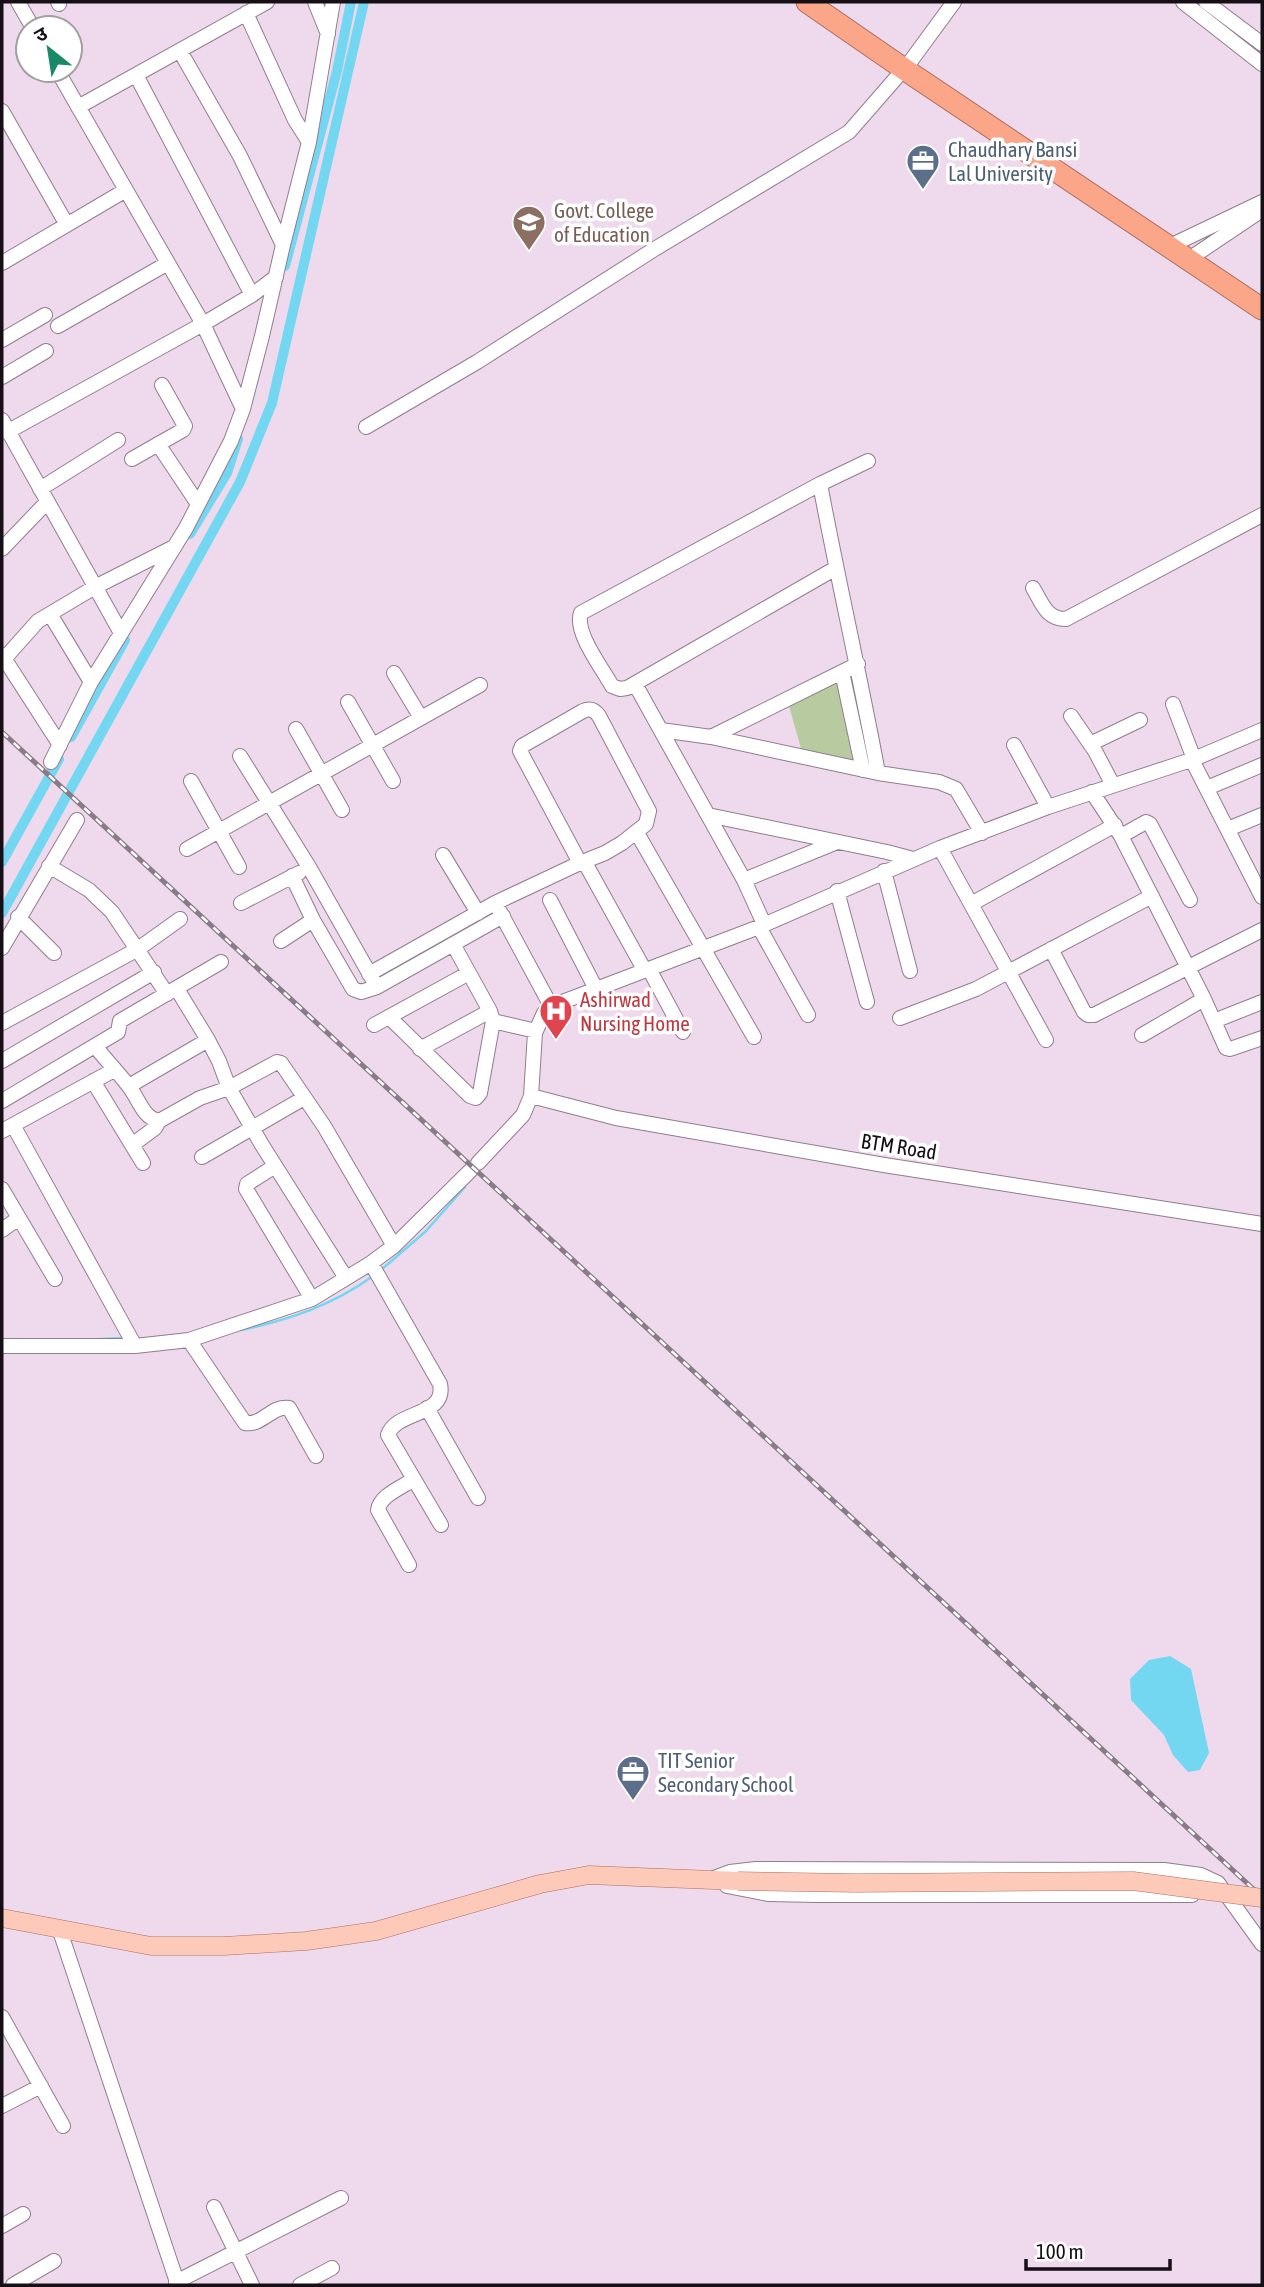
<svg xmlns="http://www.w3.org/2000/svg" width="1264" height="2287" viewBox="0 0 1264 2287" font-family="'Asap Condensed','Noto Sans Devanagari',sans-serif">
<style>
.green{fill:#b8cba0}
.water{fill:#74d7f2}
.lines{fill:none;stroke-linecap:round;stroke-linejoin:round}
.stream{stroke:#74d7f2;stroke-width:2.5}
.canal{stroke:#74d7f2;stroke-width:10}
.minor-casing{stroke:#907d8e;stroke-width:16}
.major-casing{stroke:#ab7061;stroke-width:19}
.highway-casing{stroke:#ab7061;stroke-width:23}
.minor{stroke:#fff;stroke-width:14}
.major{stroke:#fdc9b8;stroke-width:18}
.highway{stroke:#fba589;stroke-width:21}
.rail-casing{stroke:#897b88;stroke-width:5}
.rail{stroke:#fff;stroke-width:2.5;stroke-dasharray:8;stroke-linecap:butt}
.major-bridge-casing{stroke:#ab7061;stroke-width:19;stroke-linecap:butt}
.major-bridge{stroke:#fdc9b8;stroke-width:18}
.labels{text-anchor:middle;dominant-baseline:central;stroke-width:7;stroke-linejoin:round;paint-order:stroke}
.service-label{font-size:21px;fill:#4e5e75;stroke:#fff;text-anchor:start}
.education-label{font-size:21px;fill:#785e54;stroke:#fff;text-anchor:start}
.health-label{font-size:21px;fill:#be3a42;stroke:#fff;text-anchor:start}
.street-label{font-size:21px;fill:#160f16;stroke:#fff}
</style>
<rect width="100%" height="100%" fill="#eedaec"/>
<path class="green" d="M839,679L856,761L802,752L789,706Z"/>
<path class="water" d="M1170,1656L1191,1669L1209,1753L1200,1770L1188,1772L1173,1755L1164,1735L1131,1700L1130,1679L1149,1660Z"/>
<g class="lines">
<path class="stream" d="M381,1270L426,1231L465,1187
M241,1330C289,1320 333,1305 373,1276
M100,1339L124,1338"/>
<path class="canal" d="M285,266L337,71L351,2
M190,534L227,473L238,439
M71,737L125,640
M2,862L59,759
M2,913L240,482L272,403L364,2"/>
<defs>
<path id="minor" d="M18,2L33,28
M58,2L59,4
M315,2L328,34
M1183,2L1262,64
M1206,2L1262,44
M246,13L295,120L309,142
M57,70L203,324L243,409
M136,75L252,295
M78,107L267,2
M2,111L67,225
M283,245L309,142L333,2
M1170,246L1262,202
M1189,259L1262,210
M2,263L126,190
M58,326L168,263
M2,340L45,315
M2,377L46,351
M2,420L121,633
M366,427L477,362L653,250L849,132L910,62L954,2
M7,432L203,324L252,295L276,277
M158,444L198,504
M132,459L183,430L185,426L162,385
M820,484C838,580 860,676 878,773
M40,489L118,440
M2,549L47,502
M836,568L627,688L620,689L612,686C602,668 574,632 581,613L820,484L868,461
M1033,588C1042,603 1046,619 1066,619L1262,515
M50,614L91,682
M2,655L60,745
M5,658L38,621L95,587L174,547
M842,672L863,770
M394,673L421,718
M635,684L744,880L764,924
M348,702L393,781
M1173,704L1194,759
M1071,716L1095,751L1113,785
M296,729L342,810
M661,730L711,737L878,773L939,782L956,789L982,833
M711,737L858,664
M1090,744L1140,720
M1014,745L1048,807
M240,756L309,867L373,980
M1192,760L1262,897
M51,762L91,682L186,528L231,441L243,409L262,336L283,245L240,156L180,51
M191,781L239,867
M1207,788L1262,765
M1092,792L1121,836L1204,999L1226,1048L1230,1049L1262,1038
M708,815L887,852L913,859
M1228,829L1262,815
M637,833L754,1037
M1121,836L1146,822L1150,824L1190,900
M940,848L1046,1040
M187,849L480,685
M443,855L478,913
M584,861L645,971
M49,866L89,890L112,912L167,994
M884,871L910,971
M292,876L313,920L353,989L361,992L377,987L503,916
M744,880L837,842
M837,891L867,1002
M550,900L596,989
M241,903L299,873
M971,904L1115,825
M498,908L552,1008
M18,917L54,953
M759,927L808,1015
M281,941L313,920
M453,944L490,1011L493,1021L536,1031
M2,948L77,820
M1051,949L1084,1012L1088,1015H1094L1262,930
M649,969L683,1032
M369,974L495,903L580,863L605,853L622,843L646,824L649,811L599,716C595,710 590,708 583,711L522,746L520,751L580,863
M177,989L208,1040L219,1061L229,1088L262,1145L346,1278
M389,1017L470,1096L476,1098L480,1093L493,1021
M900,1018L976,989L1152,896
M1214,1021L1262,1002
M2,1023L138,949L180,919
M374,1025L469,973
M1142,1035L1204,999
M95,1046C105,1059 117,1071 127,1084C138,1096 142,1118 159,1121L200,1098L229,1088L277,1062L281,1063L324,1126L394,1246
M420,1049L490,1011
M2,1061L154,972
M93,1081L143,1163
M129,1086L208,1040
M531,1096L616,1118L884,1165L1262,1224
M2,1101L118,1032L120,1021L221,962
M13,1125L135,1346
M2,1131L114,1070
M132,1145L155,1128L159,1121
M202,1157L304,1098
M478,1163L523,1115L531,1096L535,1033L544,1013L557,1004L759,927L940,848L1048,807L1194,759L1262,730
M275,1166L247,1184L246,1189L312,1299
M2,1189L55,1279
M2,1230L19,1218
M371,1263L440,1384C447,1417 396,1410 388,1435L441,1525
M189,1340L312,1299L371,1263L394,1246L473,1168
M2,1346H135L189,1340L245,1423C262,1426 272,1405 289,1408L316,1456
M427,1408L478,1498
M409,1565L378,1510C380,1495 403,1487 414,1479
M714,1878L730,1872L756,1869L1164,1870L1201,1875L1218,1883L1262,1944
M727,1886L768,1894L818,1895H1192
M59,1928L178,2285
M2,2017L63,2126
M2,2106L41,2086
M214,2207L252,2285
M2,2226L23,2214
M176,2282L341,2198
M13,2285L54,2261
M300,2285L332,2268"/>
<path id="major" d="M2,1918L151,1946H224L306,1941L376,1931L540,1884L589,1875L738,1881"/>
<path id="highway" d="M807,2L904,69L1262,309"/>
</defs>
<use href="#minor" class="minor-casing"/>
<use href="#major" class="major-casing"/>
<use href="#highway" class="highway-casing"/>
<use href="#minor" class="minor"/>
<use href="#major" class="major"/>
<use href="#highway" class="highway"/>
<defs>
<path id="rail" d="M2,732L1262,1897"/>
</defs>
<use href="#rail" class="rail-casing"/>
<use href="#rail" class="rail"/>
<defs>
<path id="major-bridge" d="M738,1881L856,1883L1133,1881L1262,1898"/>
</defs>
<use href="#major-bridge" class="major-bridge-casing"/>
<use href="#major-bridge" class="major-bridge"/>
</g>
<defs>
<symbol id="office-pin" viewBox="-11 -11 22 30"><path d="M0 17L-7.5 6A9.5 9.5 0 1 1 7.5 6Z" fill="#5c6f8a" stroke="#fff"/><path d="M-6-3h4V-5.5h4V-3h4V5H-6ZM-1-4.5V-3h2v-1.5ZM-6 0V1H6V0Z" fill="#fff"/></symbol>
<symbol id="university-pin" viewBox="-11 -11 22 30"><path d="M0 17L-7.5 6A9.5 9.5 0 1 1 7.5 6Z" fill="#8d6e63" stroke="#fff"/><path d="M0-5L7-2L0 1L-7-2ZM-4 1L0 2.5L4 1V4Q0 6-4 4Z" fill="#fff"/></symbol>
<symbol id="hospital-pin" viewBox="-11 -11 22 30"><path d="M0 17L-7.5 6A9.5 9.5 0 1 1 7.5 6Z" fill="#e0444e" stroke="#fff"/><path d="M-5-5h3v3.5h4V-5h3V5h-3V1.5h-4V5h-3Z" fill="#fff"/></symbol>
</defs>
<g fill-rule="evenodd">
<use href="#office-pin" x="904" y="142" width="38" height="52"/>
<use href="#university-pin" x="510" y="203" width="38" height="52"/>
<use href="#hospital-pin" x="537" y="992" width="38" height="52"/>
<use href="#office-pin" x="614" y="1753" width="38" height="52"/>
</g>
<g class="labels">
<g class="service-label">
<text x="948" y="149">Chaudhary Bansi<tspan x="948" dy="24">Lal University</tspan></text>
<text x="658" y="1760">TIT Senior<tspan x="658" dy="24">Secondary School</tspan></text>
</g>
<g class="education-label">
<text x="554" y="210">Govt. College<tspan x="554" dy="24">of Education</tspan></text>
</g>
<g class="health-label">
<text x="580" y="999">Ashirwad<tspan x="580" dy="24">Nursing Home</tspan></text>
</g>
<g class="street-label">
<text transform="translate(899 1146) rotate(9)">BTM Road</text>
</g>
</g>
<rect width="1264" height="2287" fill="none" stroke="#160f16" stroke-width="7"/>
<g transform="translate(49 49) rotate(330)"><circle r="33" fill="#ffffff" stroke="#a29fa2" stroke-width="2"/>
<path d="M0-5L12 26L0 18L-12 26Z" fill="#1a8968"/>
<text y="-10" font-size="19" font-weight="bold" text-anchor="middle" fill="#160f16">उ</text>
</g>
<path d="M1026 2259v10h144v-10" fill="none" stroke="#160f16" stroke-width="3.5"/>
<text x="1036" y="2259" font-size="21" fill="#160f16" stroke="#ffffff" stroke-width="5" paint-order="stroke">100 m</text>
</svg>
